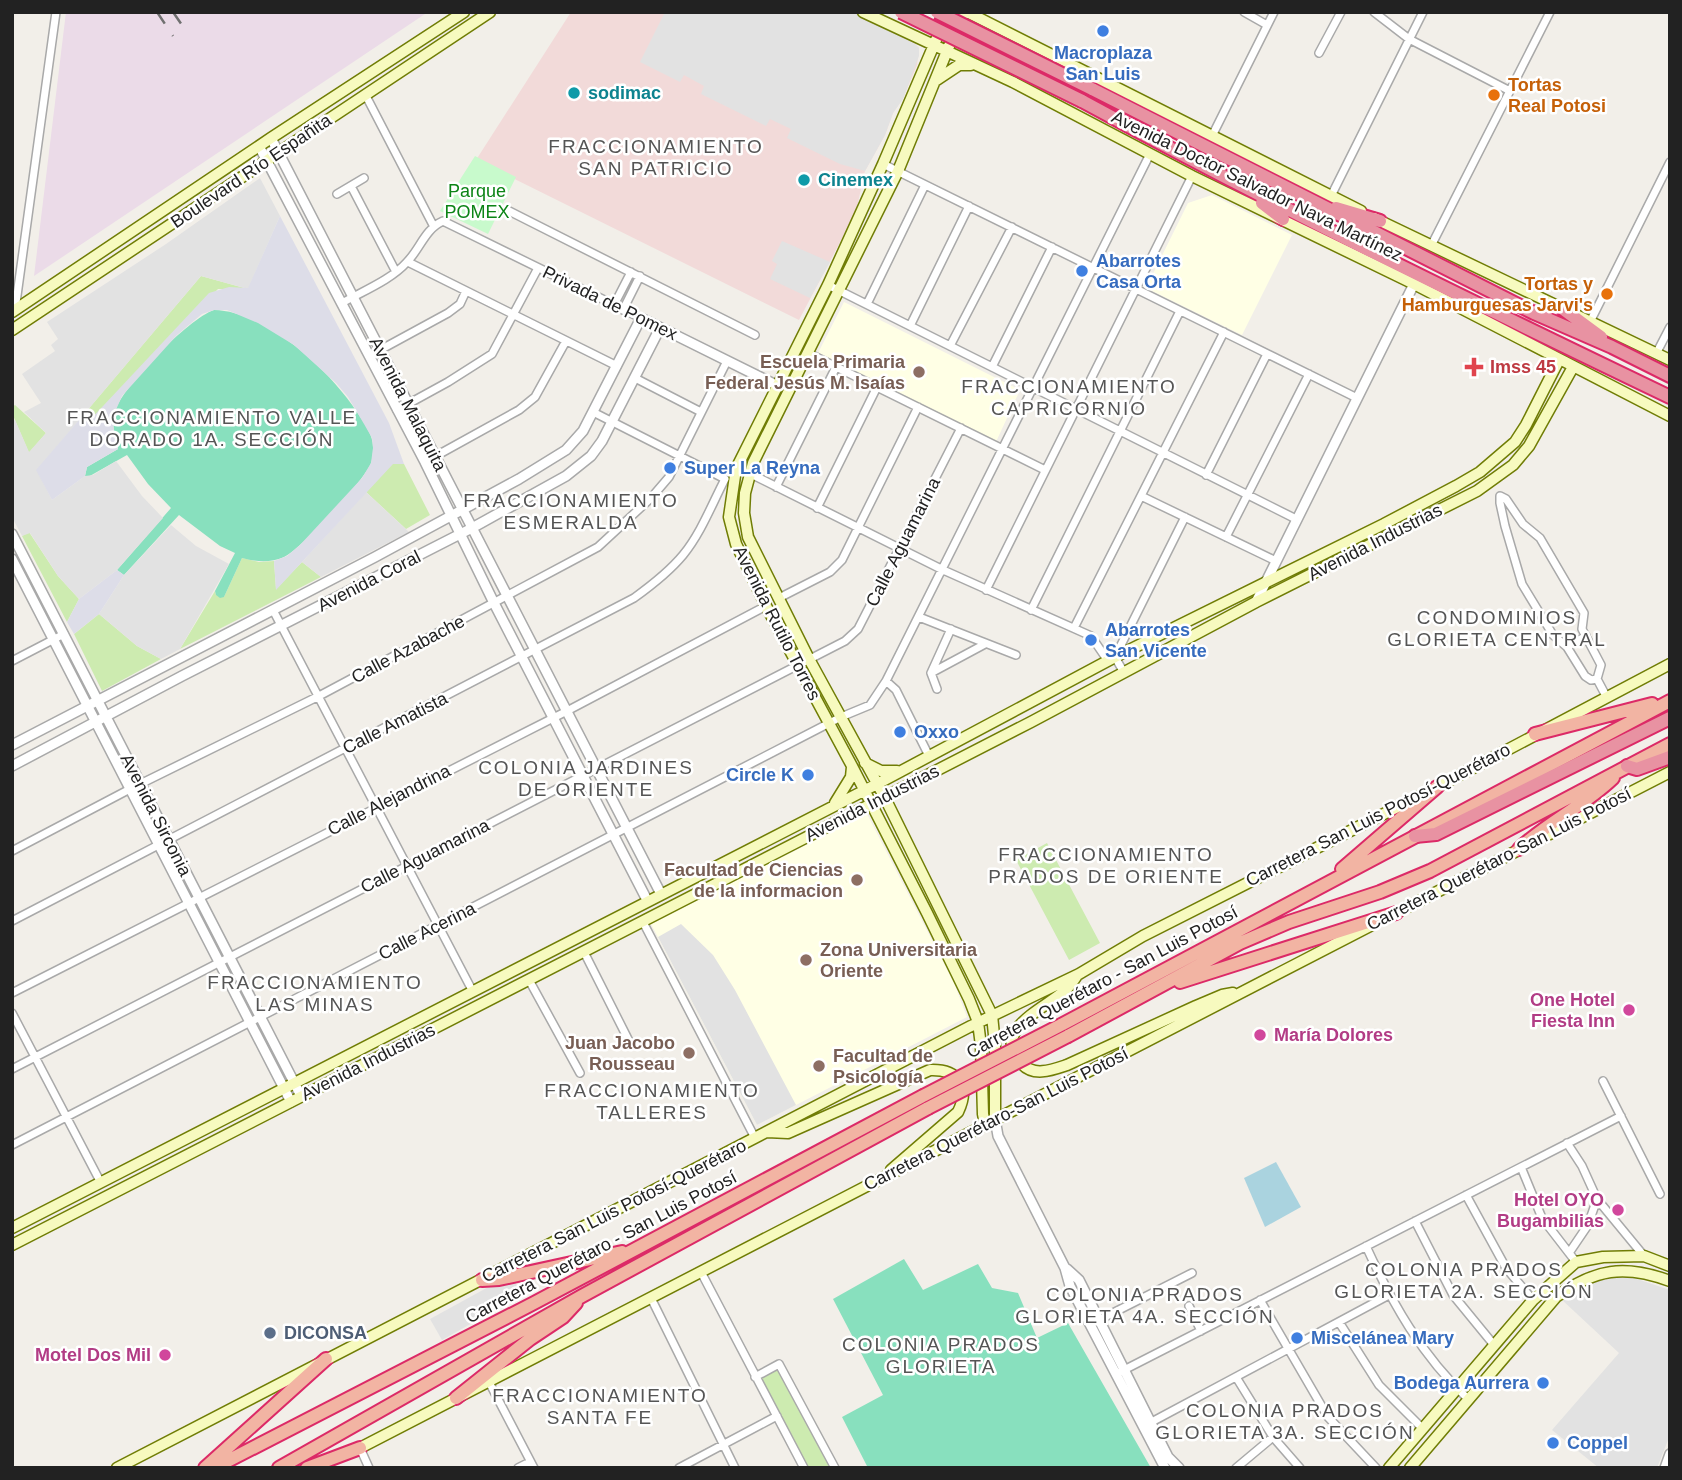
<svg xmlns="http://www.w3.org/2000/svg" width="1682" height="1480" viewBox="0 0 1682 1480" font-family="Arial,sans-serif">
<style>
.commercial{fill:#f2dad9}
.industrial{fill:#ebdbe8}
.education{fill:#ffffe5}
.grass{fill:#cdebb0}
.park{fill:#c8facc}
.pitch{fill:#88e0be}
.parking{fill:#e2e2e2}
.plaza{fill:#dddde8}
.water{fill:#aad3df}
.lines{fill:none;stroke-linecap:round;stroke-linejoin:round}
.minor-casing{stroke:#a9a9a9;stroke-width:10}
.tertiary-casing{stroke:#a9a9a9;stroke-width:12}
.secondary-casing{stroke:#707d05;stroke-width:13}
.trunk-casing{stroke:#dc2a67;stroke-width:16}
.motorway-casing{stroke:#dc2a67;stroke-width:16}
.minor{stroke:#fff;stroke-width:7}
.tertiary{stroke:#fff;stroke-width:9}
.secondary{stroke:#f7fabf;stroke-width:10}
.trunk{stroke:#f2b4a3;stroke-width:12}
.motorway{stroke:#e892a2;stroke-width:12}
.rail{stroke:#707070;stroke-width:2.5;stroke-dasharray:14 14;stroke-linecap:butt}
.trunk-bridge-casing{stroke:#dc2a67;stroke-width:16;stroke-linecap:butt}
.motorway-bridge-casing{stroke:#dc2a67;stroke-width:16;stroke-linecap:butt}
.trunk-bridge{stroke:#f2b4a3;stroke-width:12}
.motorway-bridge{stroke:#e892a2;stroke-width:12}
.shop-dot{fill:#3f7fe0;stroke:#fff;stroke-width:2.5}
.culture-dot{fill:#0f9aa8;stroke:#fff;stroke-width:2.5}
.food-dot{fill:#e8710a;stroke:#fff;stroke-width:2.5}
.health-dot{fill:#e0444e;stroke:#fff;stroke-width:2.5}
.education-dot{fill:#8d6e63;stroke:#fff;stroke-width:2.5}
.hotel-dot{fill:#d1479c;stroke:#fff;stroke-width:2.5}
.service-dot{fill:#5c6f8a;stroke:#fff;stroke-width:2.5}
.labels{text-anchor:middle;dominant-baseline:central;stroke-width:5;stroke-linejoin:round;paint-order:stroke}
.shop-label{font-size:18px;font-weight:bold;fill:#366cbe;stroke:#fff;text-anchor:start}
.food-label{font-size:18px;font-weight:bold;fill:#c56008;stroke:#fff;text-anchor:start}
.culture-label{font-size:18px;font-weight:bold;fill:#0d838f;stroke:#fff;text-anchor:start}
.street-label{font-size:18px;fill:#222;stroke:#fff}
.park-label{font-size:18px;fill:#0c8416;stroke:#fff}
.education-label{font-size:18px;font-weight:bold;fill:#785e54;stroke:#fff;text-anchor:end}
.health-label{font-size:18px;font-weight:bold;fill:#be3a42;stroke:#fff;text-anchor:start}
.hotel-label{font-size:18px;font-weight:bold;fill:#b23c85;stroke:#fff;text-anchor:end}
.service-label{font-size:18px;font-weight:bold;fill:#4e5e75;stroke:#fff;text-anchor:start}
.neighbourhood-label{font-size:19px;letter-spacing:2px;fill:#555;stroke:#fff}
</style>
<rect width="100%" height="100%" fill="#f2efe9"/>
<path class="commercial" d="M571,12H854L915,44L919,48L917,65L903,98L893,113L885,135L865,171L857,207L848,227L799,320L476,160Z"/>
<path class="industrial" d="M66,12H428L34,276Z"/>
<path class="education" d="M1212,195L1292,235L1242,335L1146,288L1188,203Z
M844,302L1020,390L995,444L818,353Z
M867,814L954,983L967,1017L757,1125L651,924Z"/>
<path class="grass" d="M201,276L248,289H218L89,421L79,420Z
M15,405L46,433L29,453L12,413V407Z
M393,463L404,464L430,515L406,529L366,492Z
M29,532L58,576L79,599L67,622L22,536Z
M242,558L259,562L274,561L276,589L302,562L321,577L180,649L215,591L216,595L224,597Z
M99,614L137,646L161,659L102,691L74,634Z
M1047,843L1100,943L1069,960L1016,860Z
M778,1369L830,1468H807L761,1378Z"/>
<path class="park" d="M475,156L516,177L488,234L440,211Z"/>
<path class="pitch" d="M214,310C268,311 334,374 361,418C366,426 373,436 373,447C373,451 373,458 371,463C365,480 300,550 284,557C270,563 257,562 242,558L224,597L220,598L216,595L215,591L235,553L220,546L179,515L124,575L117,570L171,508L148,484L127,455L88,477L85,476L87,467L118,449C115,436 111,424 115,411C124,385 188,319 214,310Z
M904,1259L923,1290L978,1264L992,1288L1018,1293L1037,1338L1068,1323L1151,1468H868L842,1417L883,1395L833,1299Z"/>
<path class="parking" d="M665,12H854L915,44L919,48V56L903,99L893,113L885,135L865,171L840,164L787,138L791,129L770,119L766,126L701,94L704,86L684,75L680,82L640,62Z
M260,178L280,216L248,289L201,276L37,470L52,500L85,476L93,475L116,461L142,496L163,518L117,570L79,599L58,576L30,533L22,536L12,517V422L15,420L29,452L46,433L24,412L41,403L22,374L55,351L51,345L58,339L47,322L166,244Z
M782,241L830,262L810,298L770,279L777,264L772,261Z
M366,492L409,532L321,577L302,562Z
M171,525L196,546L229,564L180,649L161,659L137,646L99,614L124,575Z
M681,924L713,955L735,990L796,1105L757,1125L658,937Z
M1628,1276L1670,1290V1435L1657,1468H1599L1552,1430L1619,1353L1561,1299L1595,1280Z
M515,1282L522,1295L442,1340L430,1319L492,1285Z"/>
<path class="plaza" d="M280,216L389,423L404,464H393L276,590L274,561L287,556L300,545L362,478L371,463L373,448L372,438L364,424L348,397L336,383L294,345L258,323L227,310H214L202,314L177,335L122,396L115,412L113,426L118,449L87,467L85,476L52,500L36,470L79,420L89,421L209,293L229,287L248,288Z
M117,570L124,575L99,614L74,634L67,622L79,599Z"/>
<path class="water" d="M1276,1162L1301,1207L1265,1227L1244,1178Z"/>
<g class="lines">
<defs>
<path id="minor" d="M1244,12L1267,25
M1374,12L1409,39L1510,91
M1319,53L1341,12
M365,94L433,225
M1212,136L1274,12
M883,164L1357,398
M351,186L396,272
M337,194L364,178
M1331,196L1423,12
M507,210L755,335
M1431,246L1550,12
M408,262L617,366
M828,285L1296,519
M342,303C363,291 391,280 407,262C420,249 425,229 443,221L641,318
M867,304L925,185
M614,305L631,272
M15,310L56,12
M623,310L640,276
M1591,320L1670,162
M910,326L969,206
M950,346L1012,227
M808,353L1045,470
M1656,354L1670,327
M369,356L448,313L460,304L466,291
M992,367L1052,247
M635,378L701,412
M397,410L448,382L492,354L538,268
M593,412L725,479
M425,462L519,410L535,397L566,341
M749,473L941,569L1091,636L1108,661
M1206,475L1267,354
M776,487L836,367
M1141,496L1276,561
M817,508L877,387
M1226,537L1309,374
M986,590L1192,176
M779,598L830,572L842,560L918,407
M273,610L472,990
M1031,610L1180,311
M919,617L1016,655
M1074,628L1224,332
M951,629L931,673L985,644
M1567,647L1586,636
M12,661L64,634
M1123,671L1115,657L1185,517
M931,673L937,689
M1597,679L1591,680L1585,676L1567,647L1553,635L1522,584L1505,526L1500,503V496L1506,499L1523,524L1540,538L1584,613L1582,629L1601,665L1597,679L1606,696
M886,681L896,690L929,756
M12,851L130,789L319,696L598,547L651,498L669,477L727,361
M12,921L634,598C652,585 669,572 683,555C701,533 712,504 725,479
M643,922L755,1138
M584,952L630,1043
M529,980L580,1073
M12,993L567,711L766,606
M12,1013L101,1183
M12,1069L845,641L858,629L961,428
M1603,1081L1660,1194
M1567,1143L1582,1166L1597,1199L1644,1256
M12,1145L841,717L870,705L886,681L1150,154
M1521,1167L1542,1218L1576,1262
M1466,1195L1506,1268L1533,1300
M1415,1221L1453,1295L1494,1345
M1366,1246C1392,1303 1422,1356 1468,1399
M1569,1253L1588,1225L1597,1199
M701,1272L804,1468
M651,1298L735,1468
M1260,1300L1328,1417L1376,1468
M1189,1306L1201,1331
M1099,1320L1192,1273
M1339,1322L1379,1385L1423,1429
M1120,1372L1621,1116
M755,1377L779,1364L835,1468
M1236,1377L1273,1437L1300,1468
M489,1382L534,1468
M1146,1425L1389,1295
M360,1448L369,1468
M518,1468L530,1462
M679,1468L777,1416
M1236,1468L1273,1437"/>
<path id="tertiary" d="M271,138L661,894
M259,146L425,462L494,603L647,900
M12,534L301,1096
M12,559L291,1102
M1256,602L1414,284
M12,745L375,557L519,479L566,450L583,431L641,318L778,386
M12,766L182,676L472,528L566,476L591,456L602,441L660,328
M995,1119L998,1136L1065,1268L1070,1286L1165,1468
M1067,1269L1079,1280L1168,1457L1179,1468
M1665,1468L1670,1454"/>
<path id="secondary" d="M863,12L1013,82L1192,176L1414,284L1670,416
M948,12L883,164L828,285L736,469L729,517L736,544L766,606L852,766L927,913L969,999L978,1022L981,1046L983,1114L985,1124
M963,12L898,171L753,463L745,493L744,513L748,537L809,659L884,796L992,1015L995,1045V1119
M967,12L1361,211
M935,81L959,65H971
M1374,218L1670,360
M12,312L271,138L464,12
M12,330L490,12
M865,763L881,771H897
M835,803L851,777L852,767
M1392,915L1670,772
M1076,977C1072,983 1068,989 1062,993C1041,1010 990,1032 1022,1064C1034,1077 1052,1070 1067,1065L1196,1006L1222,995L1233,993
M767,1132L788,1133L930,1070C957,1069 971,1085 958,1112L891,1170
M12,1228L877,784L1115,657L1384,524L1456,486L1480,472L1515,442L1526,425L1559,360
M12,1245L1031,722L1256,602L1477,491L1513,465L1529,446L1573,367
M356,1450L1372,925
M117,1468L971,1026L1079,974L1143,936L1437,787L1670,664
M1389,1468L1533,1300L1576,1262L1603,1257L1644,1256L1670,1266
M1410,1468L1556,1297C1595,1269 1624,1264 1670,1281"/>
<path id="trunk" d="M1535,734L1652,704
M1519,849C1548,822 1584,806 1613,778
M1342,869L1437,787
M1180,982L1396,913
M1061,1025L1670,701
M1068,1036L1240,943L1289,922L1380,892L1430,871L1670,744
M482,1280L499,1279L622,1252
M456,1398L530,1339L563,1317L576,1303
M205,1468L326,1359
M214,1468L534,1303L923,1096
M279,1468L582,1296L928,1108
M307,1468L360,1448"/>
<path id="motorway" d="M1092,89L1534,313L1612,347L1670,376
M1082,101C1275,206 1472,302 1670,397
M1262,203L1283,219
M1336,208L1380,221
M1563,309L1601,337
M1627,766L1637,769L1670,757
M1415,836L1436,834L1670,718"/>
</defs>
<use href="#minor" class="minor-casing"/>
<use href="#tertiary" class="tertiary-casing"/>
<use href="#secondary" class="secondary-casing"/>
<use href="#trunk" class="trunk-casing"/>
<use href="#motorway" class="motorway-casing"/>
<use href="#minor" class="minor"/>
<use href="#tertiary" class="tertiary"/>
<use href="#secondary" class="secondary"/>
<use href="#trunk" class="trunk"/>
<use href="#motorway" class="motorway"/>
<path class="rail" d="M157,12L173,36
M173,12L184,28"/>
<defs>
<path id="trunk-bridge" d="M923,1096L1061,1025
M928,1108L1068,1036"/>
<path id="motorway-bridge" d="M901,12L1082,101
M937,12L1092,89"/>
</defs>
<use href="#trunk-bridge" class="trunk-bridge-casing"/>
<use href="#motorway-bridge" class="motorway-bridge-casing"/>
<use href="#trunk-bridge" class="trunk-bridge"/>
<use href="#motorway-bridge" class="motorway-bridge"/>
</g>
<g class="shop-dot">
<circle cx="1103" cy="31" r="7"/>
<circle cx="1082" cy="271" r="7"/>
<circle cx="670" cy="468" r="7"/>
<circle cx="1091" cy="640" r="7"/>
<circle cx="900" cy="732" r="7"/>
<circle cx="808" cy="775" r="7"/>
<circle cx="1297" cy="1338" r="7"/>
<circle cx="1543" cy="1383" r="7"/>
<circle cx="1553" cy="1443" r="7"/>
</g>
<g class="culture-dot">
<circle cx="574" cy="93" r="7"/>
<circle cx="804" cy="180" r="7"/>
</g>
<g class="food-dot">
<circle cx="1494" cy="95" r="7"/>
<circle cx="1607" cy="294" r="7"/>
</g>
<path class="health-dot" d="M1470.5 356.5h7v7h7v7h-7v7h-7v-7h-7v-7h7z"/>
<g class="education-dot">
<circle cx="919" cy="372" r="7"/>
<circle cx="857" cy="880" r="7"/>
<circle cx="806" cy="960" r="7"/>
<circle cx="689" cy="1053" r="7"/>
<circle cx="819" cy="1066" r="7"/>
</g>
<g class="hotel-dot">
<circle cx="1629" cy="1010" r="7"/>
<circle cx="1260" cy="1035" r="7"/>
<circle cx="1618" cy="1210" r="7"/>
<circle cx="165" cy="1355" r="7"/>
</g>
<circle class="service-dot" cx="270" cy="1333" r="7"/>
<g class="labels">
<g class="shop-label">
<text x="1103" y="53" text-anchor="middle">Macroplaza<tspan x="1103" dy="21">San Luis</tspan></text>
<text x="1096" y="261">Abarrotes<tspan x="1096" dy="21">Casa Orta</tspan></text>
<text x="684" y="468">Super La Reyna</text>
<text x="1105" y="630">Abarrotes<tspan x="1105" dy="21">San Vicente</tspan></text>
<text x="914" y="732">Oxxo</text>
<text x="794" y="775" text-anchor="end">Circle K</text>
<text x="1311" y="1338">Miscelánea Mary</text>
<text x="1529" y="1383" text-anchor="end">Bodega Aurrera</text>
<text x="1567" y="1443">Coppel</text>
</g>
<g class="food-label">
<text x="1508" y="85">Tortas<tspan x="1508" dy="21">Real Potosi</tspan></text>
<text x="1593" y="284" text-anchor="end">Tortas y<tspan x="1593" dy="21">Hamburguesas Jarvi's</tspan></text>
</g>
<g class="culture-label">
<text x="588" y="93">sodimac</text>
<text x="818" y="180">Cinemex</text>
</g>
<g class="street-label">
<text transform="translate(251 171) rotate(-34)">Boulevard Río Españita</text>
<text transform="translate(1257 186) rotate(26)">Avenida Doctor Salvador Nava Martínez</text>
<text transform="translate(610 303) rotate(26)">Privada de Pomex</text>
<text transform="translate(408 404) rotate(63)">Avenida Malaquita</text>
<text transform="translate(903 542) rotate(-63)">Calle Aguamarina</text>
<text transform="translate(1375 542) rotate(-27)">Avenida Industrias</text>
<text transform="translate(369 581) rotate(-27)">Avenida Coral</text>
<text transform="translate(777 623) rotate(63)">Avenida Rutilo Torres</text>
<text transform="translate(408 649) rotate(-28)">Calle Azabache</text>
<text transform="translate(395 723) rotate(-27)">Calle Amatista</text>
<text transform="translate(389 800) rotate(-27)">Calle Alejandrina</text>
<text transform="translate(872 803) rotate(-27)">Avenida Industrias</text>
<text transform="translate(156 815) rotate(63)">Avenida Sirconia</text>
<text transform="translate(1378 815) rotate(-27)">Carretera San Luis Potosí-Querétaro</text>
<text transform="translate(425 856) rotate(-27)">Calle Aguamarina</text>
<text transform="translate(1499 859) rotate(-27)">Carretera Querétaro-San Luis Potosí</text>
<text transform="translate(427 931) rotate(-27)">Calle Acerina</text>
<text transform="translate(1102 982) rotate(-28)">Carretera Querétaro - San Luis Potosí</text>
<text transform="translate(368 1062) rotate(-27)">Avenida Industrias</text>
<text transform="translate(996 1119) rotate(-27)">Carretera Querétaro-San Luis Potosí</text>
<text transform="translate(614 1211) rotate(-27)">Carretera San Luis Potosí-Querétaro</text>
<text transform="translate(601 1247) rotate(-28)">Carretera Querétaro - San Luis Potosí</text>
</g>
<g class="park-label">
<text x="477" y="191">Parque<tspan x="477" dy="21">POMEX</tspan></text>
</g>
<g class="education-label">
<text x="905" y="362">Escuela Primaria<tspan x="905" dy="21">Federal Jesús M. Isaías</tspan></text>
<text x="843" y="870">Facultad de Ciencias<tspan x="843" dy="21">de la informacion</tspan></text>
<text x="820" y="950" text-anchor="start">Zona Universitaria<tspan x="820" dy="21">Oriente</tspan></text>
<text x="675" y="1043">Juan Jacobo<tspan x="675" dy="21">Rousseau</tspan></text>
<text x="833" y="1056" text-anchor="start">Facultad de<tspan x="833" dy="21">Psicología</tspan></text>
</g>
<g class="health-label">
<text x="1490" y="367">Imss 45</text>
</g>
<g class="hotel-label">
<text x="1615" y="1000">One Hotel<tspan x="1615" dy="21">Fiesta Inn</tspan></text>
<text x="1274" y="1035" text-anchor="start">María Dolores</text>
<text x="1604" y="1200">Hotel OYO<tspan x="1604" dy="21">Bugambilias</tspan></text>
<text x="151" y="1355">Motel Dos Mil</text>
</g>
<g class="service-label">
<text x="284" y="1333">DICONSA</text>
</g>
<g class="neighbourhood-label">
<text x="656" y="146">FRACCIONAMIENTO<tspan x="656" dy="22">SAN PATRICIO</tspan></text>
<text x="1069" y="386">FRACCIONAMIENTO<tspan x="1069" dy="22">CAPRICORNIO</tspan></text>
<text x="212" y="417">FRACCIONAMIENTO VALLE<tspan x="212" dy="22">DORADO 1A. SECCIÓN</tspan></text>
<text x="571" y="500">FRACCIONAMIENTO<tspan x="571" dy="22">ESMERALDA</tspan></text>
<text x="1497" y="617">CONDOMINIOS<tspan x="1497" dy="22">GLORIETA CENTRAL</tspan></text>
<text x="586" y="767">COLONIA JARDINES<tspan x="586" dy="22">DE ORIENTE</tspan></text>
<text x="1106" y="854">FRACCIONAMIENTO<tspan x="1106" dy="22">PRADOS DE ORIENTE</tspan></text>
<text x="315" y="982">FRACCIONAMIENTO<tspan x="315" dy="22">LAS MINAS</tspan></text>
<text x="652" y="1090">FRACCIONAMIENTO<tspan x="652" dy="22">TALLERES</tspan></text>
<text x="1464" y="1269">COLONIA PRADOS<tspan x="1464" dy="22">GLORIETA 2A. SECCIÓN</tspan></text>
<text x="1145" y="1294">COLONIA PRADOS<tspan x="1145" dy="22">GLORIETA 4A. SECCIÓN</tspan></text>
<text x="941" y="1344">COLONIA PRADOS<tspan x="941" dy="22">GLORIETA</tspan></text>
<text x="600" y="1395">FRACCIONAMIENTO<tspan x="600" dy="22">SANTA FE</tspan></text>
<text x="1285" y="1410">COLONIA PRADOS<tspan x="1285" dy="22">GLORIETA 3A. SECCIÓN</tspan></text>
</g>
</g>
<rect width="1682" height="1480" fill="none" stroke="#222222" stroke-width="28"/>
</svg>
